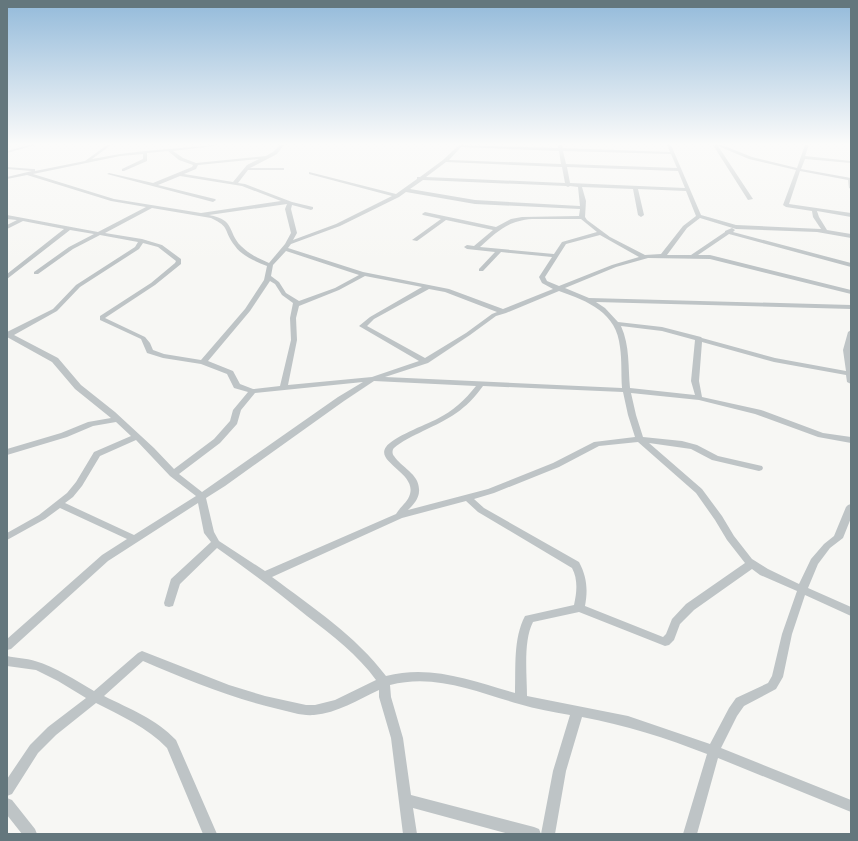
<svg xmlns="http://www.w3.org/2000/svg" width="858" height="841" font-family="'Archivo Narrow',sans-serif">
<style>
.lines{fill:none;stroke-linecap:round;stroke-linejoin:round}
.minor{fill:#bec4c6;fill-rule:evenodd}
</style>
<rect width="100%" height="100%" fill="#f7f7f4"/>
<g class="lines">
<!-- minor -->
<path class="minor" d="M 29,145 L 35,145 L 7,153 L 7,151 Z
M 107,145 L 111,145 L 92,159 L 120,154 L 145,151 L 215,145 L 213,146 L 173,151 L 183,158 L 196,163 L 266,156 L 273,152 L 280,145 L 284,145 L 277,154 L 250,168 L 284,168 L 284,170 L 248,170 L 238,183 L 245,184 L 292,202 L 313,207 L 313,209 L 311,210 L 292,205 L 291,209 L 297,233 L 293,240 L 336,224 L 392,196 L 309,174 L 309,172 L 396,194 L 417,179 L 417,177 L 420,177 L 443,160 L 459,145 L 558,148 L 558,145 L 562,145 L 563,148 L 670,152 L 667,145 L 671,145 L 701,215 L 736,225 L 821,229 L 813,217 L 812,211 L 786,207 L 783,205 L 796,170 L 749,159 L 718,146 L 753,199 L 748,200 L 713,145 L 722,145 L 752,157 L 797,168 L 805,145 L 809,145 L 805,156 L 851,161 L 851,163 L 805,159 L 801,169 L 851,178 L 851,189 L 849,188 L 848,180 L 800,171 L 789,204 L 851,213 L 851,217 L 817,211 L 819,217 L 827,230 L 851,234 L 851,238 L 817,232 L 736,229 L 700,218 L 687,228 L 667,255 L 691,255 L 725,232 L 725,231 L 732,228 L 735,230 L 733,232 L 851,263 L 851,267 L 729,234 L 698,255 L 710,255 L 851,290 L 851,294 L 710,259 L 648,258 L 616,267 L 565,288 L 589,298 L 851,305 L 851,309 L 596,302 L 605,308 L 618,322 L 662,327 L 697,336 L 701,337 L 702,338 L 775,358 L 846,371 L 843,350 L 848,332 L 851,330 L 851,384 L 847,382 L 846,375 L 774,362 L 702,342 L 699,381 L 702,397 L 761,410 L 823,433 L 851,437 L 851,443 L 818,437 L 755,414 L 699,400 L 631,393 L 636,415 L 643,437 L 682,441 L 697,445 L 718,456 L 762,466 L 763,468 L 762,470 L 759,471 L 712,460 L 691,449 L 649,443 L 702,489 L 722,516 L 734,536 L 752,559 L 768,569 L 799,584 L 811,559 L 824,544 L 834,536 L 846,507 L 848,505 L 851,504 L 851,518 L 843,538 L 830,548 L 818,564 L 808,588 L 851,607 L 851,616 L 805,595 L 792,634 L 783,677 L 776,689 L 744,706 L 737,716 L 721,748 L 851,800 L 851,812 L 718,758 L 697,834 L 683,834 L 707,754 C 666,738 625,725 582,717 L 566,771 L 555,834 L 541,834 L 553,771 L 570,715 C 553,712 536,709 519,704 C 477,692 435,673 390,685 L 391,697 L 403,738 L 411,795 L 534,827 L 539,829 L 541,834 L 509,834 L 413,808 L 417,834 L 403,834 L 391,738 L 379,697 L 379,690 C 358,700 337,713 314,715 C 302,716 290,712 278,709 C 232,698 187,680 143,661 L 104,696 C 130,709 156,719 176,740 L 217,834 L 203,834 L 167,748 C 147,727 121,716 96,703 L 56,735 L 38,753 L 12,794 L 7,796 L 7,779 L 30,745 L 48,727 L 86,698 L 58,681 L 36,670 L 7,666 L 7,656 C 16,658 26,658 35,661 C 56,667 75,680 94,691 L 138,653 L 142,651 L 229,685 L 265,696 L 306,705 L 315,705 L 335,700 L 376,680 C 358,655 332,635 307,616 C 278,592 248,570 217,548 L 180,584 L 173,606 L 169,607 L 165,606 L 164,603 L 171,579 L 211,542 L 204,533 L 198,503 L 108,561 L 11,649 L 7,650 L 7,639 L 102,555 L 127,539 L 60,508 L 45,519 L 7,540 L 7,533 L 39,515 L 67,493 L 76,482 L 94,452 L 131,436 L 116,422 L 93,426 L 67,437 L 7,455 L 7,449 L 61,433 L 88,422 L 111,418 L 75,389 L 52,362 L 7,337 L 7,332 L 53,309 L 76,285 L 135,247 L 138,242 L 100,235 L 73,249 L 38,274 L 34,274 L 34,272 L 69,247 L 94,234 L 70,230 L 7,279 L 7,274 L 64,229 L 23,221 L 7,229 L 7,225 L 17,220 L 7,219 L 7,215 L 98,232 L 146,207 L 111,201 L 27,175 L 7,179 L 7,177 L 32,171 L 7,169 L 7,167 L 33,169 L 35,169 L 35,171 L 85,161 ZM 461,147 L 559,151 L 561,164 L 449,160 ZM 168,151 L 179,160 L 193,165 L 192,167 L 153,183 L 109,173 L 107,174 L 213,202 L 216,200 L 215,199 L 158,185 L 180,176 L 242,186 L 281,201 L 201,213 L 114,199 L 33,174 L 120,156 L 143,154 L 143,159 L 122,169 L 122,171 L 124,171 L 147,161 L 147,153 ZM 563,151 L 671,154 L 677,168 L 566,164 ZM 259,159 L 247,165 L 233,182 L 184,174 L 196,169 L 198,165 ZM 446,162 L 562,167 L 565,183 L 426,177 ZM 567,167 L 678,171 L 685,188 L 570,183 ZM 423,180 L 566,186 L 568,187 L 570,186 L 578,187 L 580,206 L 475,200 L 410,189 ZM 582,187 L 633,189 L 638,215 L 641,217 L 644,215 L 638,189 L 686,191 L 696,216 L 683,226 L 661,254 L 645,255 L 610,237 L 587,220 L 585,217 L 586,201 ZM 406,192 L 475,204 L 580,209 L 579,216 L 522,217 L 511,219 L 496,227 L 425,212 L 422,214 L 423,215 L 441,219 L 412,240 L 417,241 L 446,220 L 493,230 L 474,246 L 467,245 L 464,247 L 467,249 L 495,252 L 479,269 L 479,271 L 483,271 L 501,252 L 552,257 L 539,277 L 542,283 L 553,289 L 503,309 L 449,289 L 363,272 L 288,248 L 291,244 L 340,226 L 399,197 ZM 287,204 L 285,209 L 291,233 L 285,244 L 269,263 C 259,259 249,254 241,246 C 227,232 236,220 209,215 ZM 152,208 L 211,218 C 231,227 223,231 235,246 C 242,256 255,261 267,266 L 264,280 L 245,309 L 201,360 L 164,354 L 153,350 L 150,343 L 145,337 L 105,318 L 155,285 L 181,264 L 181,259 L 162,245 L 142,239 L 105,233 ZM 532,219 L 581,219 L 597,232 L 562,242 L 554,254 L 480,247 C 498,231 507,221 532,219 ZM 600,235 L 639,257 L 612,265 L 559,286 L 547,281 L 545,277 L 566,244 ZM 143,243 L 158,247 L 176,261 L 175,263 L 151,283 L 100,316 L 100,320 L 141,339 L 147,353 L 163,358 L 201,364 L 227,374 L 234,388 L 248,392 L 233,410 L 230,421 L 214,439 L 174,469 L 154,448 L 115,412 L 81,385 L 58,358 L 14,335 L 57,311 L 80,287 L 139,249 ZM 286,251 L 359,275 L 335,288 L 299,301 L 286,293 L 279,282 L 271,276 L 273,265 ZM 365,276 L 422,287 L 370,317 L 359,326 L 419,361 L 372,377 L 288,385 L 297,340 L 296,318 L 299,306 L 339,290 ZM 270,281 L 275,284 L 282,295 L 293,303 L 290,318 L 291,340 L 280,386 L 253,389 L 240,384 L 233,371 L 208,361 L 250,311 ZM 429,289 L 445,292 L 497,312 L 492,314 L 466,333 L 425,358 L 367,326 L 374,319 ZM 559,291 C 588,301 617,313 620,347 C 622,361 621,374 622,388 L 385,377 L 428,363 L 470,335 L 496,316 L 506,313 ZM 621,326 L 662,331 L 695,340 L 691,381 L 695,395 L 630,388 C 628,367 630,346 621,326 ZM 374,381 L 476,386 C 465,400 453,411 437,419 C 425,425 393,437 386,447 C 375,462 416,473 410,494 C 408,502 400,507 396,514 L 265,571 L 219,541 L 214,532 L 206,498 L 225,486 L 344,401 ZM 363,382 L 338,397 L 202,492 L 179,474 L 220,443 L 237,424 L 241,410 L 255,393 ZM 483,386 L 623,392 L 628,415 L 635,437 L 594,442 L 553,463 L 488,489 L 408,510 C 413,505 420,498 419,489 C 419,474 401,467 394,456 C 392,454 392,450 394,448 C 400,442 415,435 423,431 C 449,419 466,410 483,386 ZM 136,440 L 170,476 L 196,496 L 134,535 L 65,503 L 73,497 L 82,486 L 100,456 ZM 638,442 L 696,493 L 715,520 L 727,540 L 745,563 L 686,604 L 672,619 L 666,634 L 663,637 L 585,606 C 588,590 587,577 579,562 L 484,508 L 474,499 L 494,493 L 559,467 L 599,446 ZM 466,501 L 478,512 L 572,568 C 578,579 577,592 574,605 L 525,616 C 513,639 516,667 515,693 C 473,681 431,664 386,676 C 356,636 312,607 272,577 L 402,518 ZM 752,569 L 760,575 L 797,591 L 782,634 L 772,676 L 768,683 L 736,698 L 729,708 L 710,744 L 628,716 L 527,696 C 527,675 523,641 533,622 L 579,612 L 665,646 L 669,645 L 674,640 L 680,624 L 694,610 Z
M 7,798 L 12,800 L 35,829 L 37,834 L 22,834 L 7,815 Z"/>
</g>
<!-- sky -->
<linearGradient id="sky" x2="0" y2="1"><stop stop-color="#93bada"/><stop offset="0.55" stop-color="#fbfbfa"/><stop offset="1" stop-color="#fbfbfa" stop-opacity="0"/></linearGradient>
<rect width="858" height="262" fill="url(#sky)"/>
<!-- border -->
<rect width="858" height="841" fill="none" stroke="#64777d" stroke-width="16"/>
</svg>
